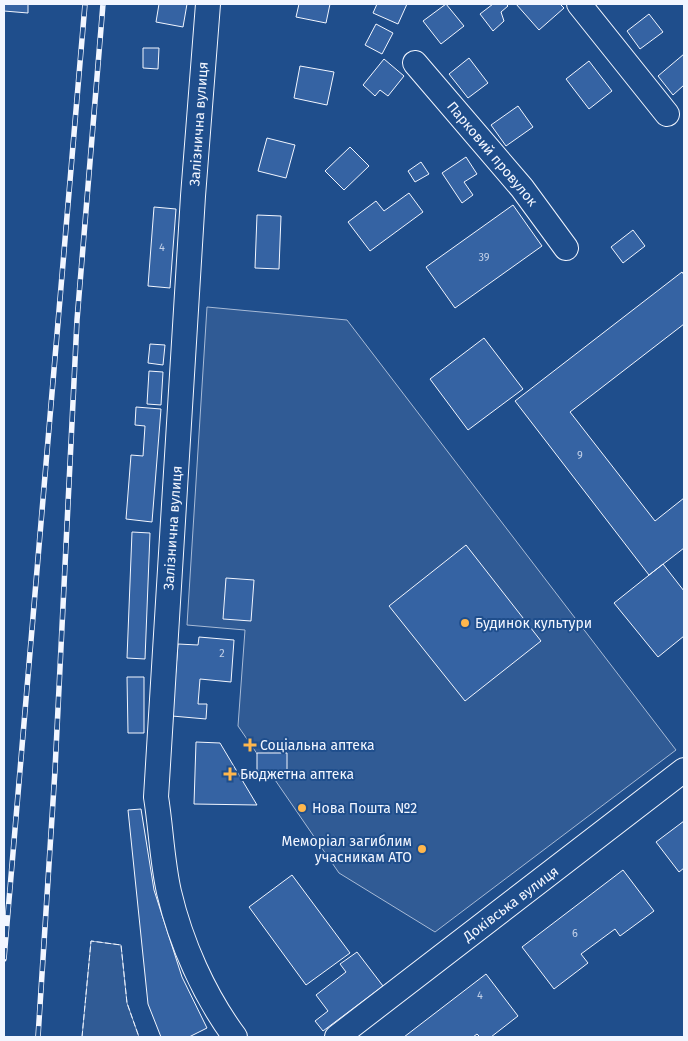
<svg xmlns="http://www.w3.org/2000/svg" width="688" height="1041" font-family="'Fira Sans',sans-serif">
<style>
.built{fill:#305b95;stroke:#a8bbd7}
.building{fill:#3563a3;stroke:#f2f6ff}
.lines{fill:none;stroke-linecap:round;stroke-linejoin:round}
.minor-casing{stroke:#f2f6ff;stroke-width:26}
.minor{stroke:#1f4e8c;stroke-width:24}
.rail-casing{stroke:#f2f6ff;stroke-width:5.5}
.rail{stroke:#1f4e8c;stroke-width:4;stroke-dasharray:11;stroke-linecap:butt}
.fence{stroke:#f2f6ff;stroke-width:1;stroke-dasharray:6 2.5;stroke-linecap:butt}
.poi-dot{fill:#ffb74d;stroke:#1f4e8c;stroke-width:2}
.labels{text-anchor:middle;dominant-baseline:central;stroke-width:4;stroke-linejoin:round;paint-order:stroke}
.number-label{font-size:11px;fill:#c3d1e8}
.street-label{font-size:14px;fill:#f2f6ff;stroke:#1f4e8c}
.poi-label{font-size:14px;fill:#f2f6ff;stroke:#1f4e8c;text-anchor:start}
</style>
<rect width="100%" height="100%" fill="#1f4e8c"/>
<!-- built -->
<path class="built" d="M 207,307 L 347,320 L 676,750 L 435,932 L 339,873 L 238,726 L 245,630 L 187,625 Z
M 91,941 L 121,945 L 127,1003 L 139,1037 L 82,1037 Z"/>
<!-- building -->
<path class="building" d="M 4,4 L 28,4 L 28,13 L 4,11 Z
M 159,4 L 187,4 L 183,27 L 156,22 Z
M 299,4 L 330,4 L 326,23 L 296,17 Z
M 377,4 L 407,4 L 398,24 L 373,13 Z
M 446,4 L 464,26 L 441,44 L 423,21 Z
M 493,4 L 506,4 L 508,6 L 501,12 L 504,21 L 493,31 L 480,14 Z
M 516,4 L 560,4 L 564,8 L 539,30 Z
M 649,14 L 663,32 L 640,49 L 627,31 Z
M 376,24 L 393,33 L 382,54 L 365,45 Z
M 143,48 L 159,48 L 158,69 L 143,68 Z
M 684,54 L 684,85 L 673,95 L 658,76 Z
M 469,58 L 488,83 L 468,98 L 449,74 Z
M 384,59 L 404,76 L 388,96 L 380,90 L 375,96 L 363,85 Z
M 589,61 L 612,91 L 589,109 L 566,79 Z
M 300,66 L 334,72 L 327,105 L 294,98 Z
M 518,106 L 533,127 L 506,146 L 491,125 Z
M 267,138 L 295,145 L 286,178 L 258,171 Z
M 350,147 L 369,166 L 344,190 L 325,171 Z
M 466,157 L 477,174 L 464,182 L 473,195 L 462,203 L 442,173 Z
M 421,162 L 429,174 L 415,182 L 408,171 Z
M 409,193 L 423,212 L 370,251 L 348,222 L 376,201 L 384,211 Z
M 513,205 L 542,246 L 455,308 L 426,267 Z
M 154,207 L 176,209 L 170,288 L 148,286 Z
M 257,215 L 281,216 L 279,269 L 255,268 Z
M 633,230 L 645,246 L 623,263 L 611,247 Z
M 682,272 L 684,275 L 684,324 L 570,412 L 655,521 L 684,498 L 684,548 L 649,575 L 515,401 Z
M 484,338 L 523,389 L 468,430 L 430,379 Z
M 150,344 L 165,345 L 163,365 L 148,363 Z
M 149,371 L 163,372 L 161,405 L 147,404 Z
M 136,407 L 161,409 L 152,522 L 126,519 L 131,455 L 143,456 L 145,426 L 135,425 Z
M 132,532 L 150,533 L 145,659 L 127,658 Z
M 466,545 L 541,641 L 465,701 L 389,606 Z
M 663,564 L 684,591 L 684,636 L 658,657 L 614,603 Z
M 226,578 L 254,580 L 251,621 L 223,619 Z
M 199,637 L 234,640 L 231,682 L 200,679 L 198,704 L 207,704 L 206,719 L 172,716 L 178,644 L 198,645 Z
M 127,677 L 144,677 L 144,733 L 128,733 Z
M 196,742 L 220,743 L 257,805 L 194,804 Z
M 257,753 L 287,753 L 287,772 L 257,771 Z
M 141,809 L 154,890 L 182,977 L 207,1028 L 189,1037 L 161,1037 L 148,1004 L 128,810 Z
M 684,821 L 684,868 L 679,872 L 656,842 Z
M 623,870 L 654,911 L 620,936 L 615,929 L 581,954 L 588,963 L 554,989 L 522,947 Z
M 292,875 L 350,953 L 306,985 L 249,907 Z
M 357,952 L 383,986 L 323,1031 L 315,1021 L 328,1011 L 316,995 L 346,972 L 340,964 Z
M 486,974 L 518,1016 L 491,1037 L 480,1037 L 477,1034 L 473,1037 L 404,1037 Z"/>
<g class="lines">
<!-- minor casing -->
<g class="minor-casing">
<path id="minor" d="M 208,4 L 193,196 L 156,797 C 161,828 162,861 169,892 C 181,943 204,995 235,1037
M 579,4 L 667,114
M 415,63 L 522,188 L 566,248
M 337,1037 L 684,770"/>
</g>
<!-- minor -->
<use href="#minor" class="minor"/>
<!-- rail casing -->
<g class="rail-casing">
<path id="rail" d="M 4,959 L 85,4
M 38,1037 L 55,770 L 77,320 L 103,4"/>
</g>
<!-- rail -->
<use href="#rail" class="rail"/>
<!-- fence -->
<path class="fence" d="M 82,1037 L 91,941 L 121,945 L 127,1003 L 139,1037"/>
</g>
<!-- markers -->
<g class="poi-dot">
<circle cx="465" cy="623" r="5"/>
<path d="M247.5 737.5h5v5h5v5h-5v5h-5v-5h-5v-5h5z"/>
<path d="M227.5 766.5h5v5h5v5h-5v5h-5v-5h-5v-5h5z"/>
<circle cx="302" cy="808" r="5"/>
<circle cx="422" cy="849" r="5"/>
</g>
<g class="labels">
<!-- number labels -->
<g class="number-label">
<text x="162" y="247">4</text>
<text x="484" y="257">39</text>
<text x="580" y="455">9</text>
<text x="222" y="653">2</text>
<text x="575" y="933">6</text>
<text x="480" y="995">4</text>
</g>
<!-- street labels -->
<g class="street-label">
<text transform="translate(199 124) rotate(-86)">Залізнична вулиця</text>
<text transform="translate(492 154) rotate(50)">Парковий провулок</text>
<text transform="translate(173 528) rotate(-86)">Залізнична вулиця</text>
<text transform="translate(511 904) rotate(-37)">Доківська вулиця</text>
</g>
<!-- poi labels -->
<g class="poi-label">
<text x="475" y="623">Будинок культури</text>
<text x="260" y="745">Соціальна аптека</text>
<text x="240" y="774">Бюджетна аптека</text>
<text x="312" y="808">Нова Пошта №2</text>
<text x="412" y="841" text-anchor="end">Меморіал загиблим<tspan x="412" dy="16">учасникам АТО</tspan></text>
</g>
</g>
<!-- border -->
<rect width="688" height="1041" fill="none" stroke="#f2f6ff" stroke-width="10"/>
</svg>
